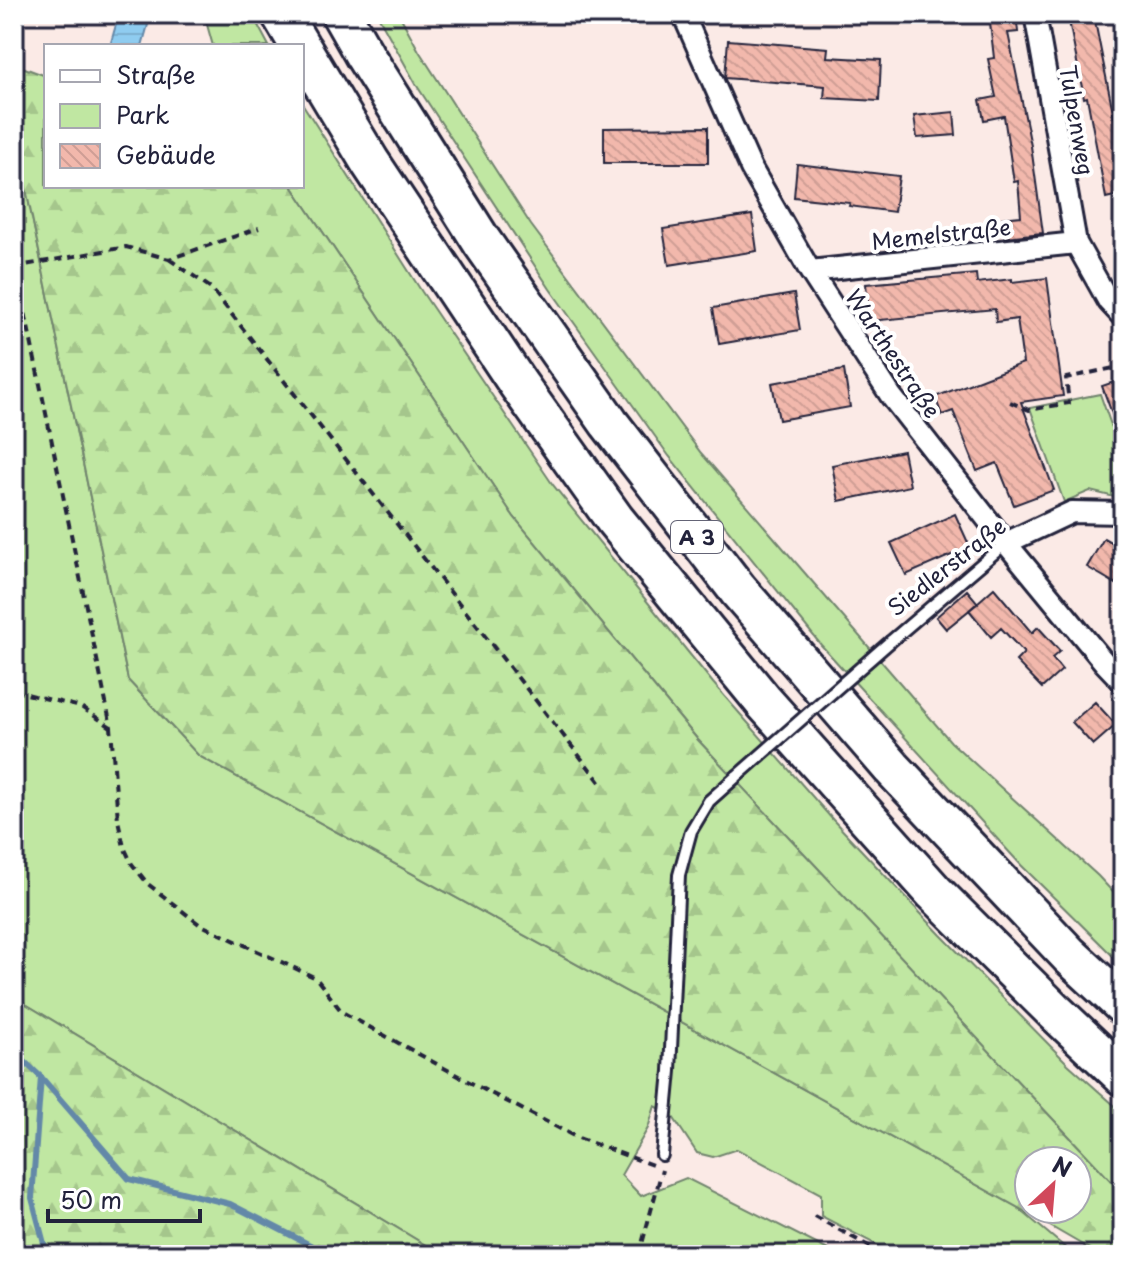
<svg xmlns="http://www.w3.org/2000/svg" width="1137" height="1269" font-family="'Playpen Sans',sans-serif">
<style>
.green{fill:#c0e7a2;stroke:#71846e;stroke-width:2}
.forest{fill:url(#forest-firs);stroke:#71846e;stroke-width:2;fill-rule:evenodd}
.water{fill:url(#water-rules);stroke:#6388a8;stroke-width:2}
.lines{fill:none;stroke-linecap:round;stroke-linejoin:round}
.stream{stroke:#6388a8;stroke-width:6}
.building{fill:url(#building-back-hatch);stroke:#22223b;stroke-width:2}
.service-casing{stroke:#22223b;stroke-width:16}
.minor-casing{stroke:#22223b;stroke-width:26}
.motorway-casing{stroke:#22223b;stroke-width:44}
.path{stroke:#22223b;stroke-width:4;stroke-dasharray:8 6;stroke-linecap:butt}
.service{stroke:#fff;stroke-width:10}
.minor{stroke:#fff;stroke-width:20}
.motorway{stroke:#fff;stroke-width:38}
.service-bridge-casing{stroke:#22223b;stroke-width:16;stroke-linecap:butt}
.service-bridge{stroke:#fff;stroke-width:10}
.labels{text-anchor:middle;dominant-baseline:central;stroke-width:8;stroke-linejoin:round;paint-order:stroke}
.shield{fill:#fff;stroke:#646476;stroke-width:2}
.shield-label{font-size:20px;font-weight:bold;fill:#22223b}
.street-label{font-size:22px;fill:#22223b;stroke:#fff}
</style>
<defs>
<pattern id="forest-firs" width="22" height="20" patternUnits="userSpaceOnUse" patternTransform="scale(2)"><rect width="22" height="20" fill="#c0e7a2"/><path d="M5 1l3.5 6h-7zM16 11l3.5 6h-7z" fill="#a5c68c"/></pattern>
<pattern id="water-rules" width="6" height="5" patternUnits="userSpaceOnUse" patternTransform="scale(2)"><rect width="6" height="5" fill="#8fccf0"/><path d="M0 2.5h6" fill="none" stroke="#7bafcf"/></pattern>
<pattern id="building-back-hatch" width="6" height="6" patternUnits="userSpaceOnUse" patternTransform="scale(2)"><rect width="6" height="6" fill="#f2b8ac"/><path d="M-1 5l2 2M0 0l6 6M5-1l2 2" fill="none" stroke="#cf9e95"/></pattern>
</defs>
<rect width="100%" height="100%" fill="#fbeae6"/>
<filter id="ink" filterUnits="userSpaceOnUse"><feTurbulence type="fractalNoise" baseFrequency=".0125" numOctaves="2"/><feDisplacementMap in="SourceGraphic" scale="16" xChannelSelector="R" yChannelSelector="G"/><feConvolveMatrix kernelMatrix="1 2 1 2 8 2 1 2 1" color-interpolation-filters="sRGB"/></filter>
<g filter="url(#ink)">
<!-- green -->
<path class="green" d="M 204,14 L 252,14 L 269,46 L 213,46 Z
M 377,14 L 399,14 L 419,51 L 531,225 L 701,453 L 951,742 L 1098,876 L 1123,903 L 1123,966 L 1021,865 L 821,645 L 669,456 L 550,289 L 417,86 Z
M 302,103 L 422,292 L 553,485 L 713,683 L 833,820 L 941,935 L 1068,1064 L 1123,1113 L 1123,1194 L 698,740 L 514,517 L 292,186 L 302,186 Z
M 14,131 L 128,680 L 199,756 L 1017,1207 L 1074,1255 L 896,1255 L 821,1216 L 821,1194 L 737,1149 L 713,1157 L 697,1153 L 671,1114 L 655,1106 L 648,1128 L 621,1175 L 641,1196 L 686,1178 L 838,1255 L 442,1255 L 14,997 L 14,707 L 19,671 L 14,640 Z
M 1100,394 L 1123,459 L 1123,499 L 1090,491 L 1064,502 L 1030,408 Z"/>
<!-- forest -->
<path class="forest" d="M 14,64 L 46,76 L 46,186 L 292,186 L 514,517 L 698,740 L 1123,1194 L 1123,1255 L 1100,1255 L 1017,1207 L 199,756 L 128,680 L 14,131 ZM 1029,1161 L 1077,1161 L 1077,1209 L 1029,1209 Z
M 14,997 L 442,1255 L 14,1255 Z"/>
<!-- water -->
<path class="water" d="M 119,14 L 151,14 L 142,46 L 110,46 Z"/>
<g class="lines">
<!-- stream -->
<path class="stream" d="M 14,1052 L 41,1077 L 129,1179 L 230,1204 L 314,1247 L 321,1255
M 41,1077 L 32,1198 L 47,1255"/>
</g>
<!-- building -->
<path class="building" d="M 989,14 L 1016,14 L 1018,32 L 1008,33 L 1031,146 L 1043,233 L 1004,237 L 1002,218 L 1021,216 L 1018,181 L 1014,182 L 1004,116 L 984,120 L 980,100 L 996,97 L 988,59 L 994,58 Z
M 1094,16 L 1114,117 L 1117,117 L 1123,149 L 1123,194 L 1106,198 L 1087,97 L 1084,98 L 1069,21 Z
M 728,40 L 828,48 L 827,57 L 881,60 L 879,101 L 824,98 L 825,86 L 725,78 Z
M 954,112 L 956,135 L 917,138 L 914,116 Z
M 708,127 L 708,163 L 604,163 L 604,128 Z
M 797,164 L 899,176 L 894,212 L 849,206 L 850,203 L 794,197 Z
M 752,215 L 757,251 L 669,265 L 663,229 Z
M 976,274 L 977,283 L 1012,279 L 1012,282 L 1047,278 L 1063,396 L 1021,402 L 1054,490 L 1014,505 L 997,463 L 977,471 L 953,411 L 942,415 L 935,397 L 1023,363 L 1017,319 L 996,322 L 995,309 L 870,321 L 866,284 Z
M 794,294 L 800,330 L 719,344 L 713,308 Z
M 844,370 L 850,407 L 779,420 L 772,383 Z
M 1123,379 L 1123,437 L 1121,438 L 1102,386 Z
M 903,451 L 910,486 L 839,501 L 832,465 Z
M 955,514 L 970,547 L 906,575 L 891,543 Z
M 1104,538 L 1123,549 L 1123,588 L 1087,567 Z
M 994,588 L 1032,633 L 1038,627 L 1060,651 L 1052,658 L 1062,670 L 1042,688 L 1016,661 L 1024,653 L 1001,628 L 991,637 L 969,610 Z
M 967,590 L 978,603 L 946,629 L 936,617 Z
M 1095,702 L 1116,725 L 1093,745 L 1072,722 Z"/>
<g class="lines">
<!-- service casing -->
<g class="service-casing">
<path id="service" d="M 891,641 L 1006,543
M 662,1155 L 670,1071 L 679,875 L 691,831 L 709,801 L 737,776"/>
</g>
<!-- minor casing -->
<g class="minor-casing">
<path id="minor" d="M 683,14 L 751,168 L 810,271 L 891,396 L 1006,543 L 1104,662 L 1123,682
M 1035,14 L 1076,243 L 1109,302 L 1123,317
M 810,271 L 1076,243
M 1006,543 L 1072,512 L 1123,513"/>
</g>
<!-- motorway casing -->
<g class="motorway-casing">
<path id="motorway" d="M 281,14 L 300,46
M 341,14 L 365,56 L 482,242 L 609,423 L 738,590 L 892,768 L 1069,955 L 1123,1005
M 302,49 L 370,162 L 518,384 L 615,520 L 764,702 L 934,892 L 1053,1010 L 1123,1076"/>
</g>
<!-- path -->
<path class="path" d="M 14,259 L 111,727 L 118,820 L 124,847 L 132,864 L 148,884 L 199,924 L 316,978 L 342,1012 L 475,1085 L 576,1137 L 652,1165
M 169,259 L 211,288 L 600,782
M 14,267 L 126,247 L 169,259 L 259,228
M 1010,402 L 1029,410 L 1069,403 L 1066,378 L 1123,366
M 14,691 L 81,707 L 111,727
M 814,1216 L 885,1255
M 639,1255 L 662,1170"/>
<!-- service -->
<use href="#service" class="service"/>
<!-- minor -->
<use href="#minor" class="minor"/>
<!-- motorway -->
<use href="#motorway" class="motorway"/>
<!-- service-bridge casing -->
<g class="service-bridge-casing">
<path id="service-bridge" d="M 737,776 L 891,641"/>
</g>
<!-- service-bridge -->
<use href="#service-bridge" class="service-bridge"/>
</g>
</g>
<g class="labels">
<!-- shield labels -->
<rect class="shield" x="671" y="521" width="52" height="32" rx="6"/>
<g class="shield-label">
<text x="697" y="537">A 3</text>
</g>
<!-- street labels -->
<g class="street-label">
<text transform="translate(1078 120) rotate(80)">Tulpenweg</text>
<text transform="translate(941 233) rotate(-6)">Memelstraße</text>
<text transform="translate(894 353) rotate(56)">Warthestraße</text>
<text transform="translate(946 566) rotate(-38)">Siedlerstraße</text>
</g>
</g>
<!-- margin -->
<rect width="1137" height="1269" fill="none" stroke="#fff" stroke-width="48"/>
<rect x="24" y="24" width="1089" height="1221" fill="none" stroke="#22223b" stroke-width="3" filter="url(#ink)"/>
<!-- legend -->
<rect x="44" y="44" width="260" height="144" fill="#ffffff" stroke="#a7a7b1" stroke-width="2"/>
<rect x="60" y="70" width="40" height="12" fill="#ffffff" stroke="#a7a7b1" stroke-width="2"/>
<text x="116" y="84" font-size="24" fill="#22223b">Straße</text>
<rect x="60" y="104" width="40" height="24" fill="#c0e7a2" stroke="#a7a7b1" stroke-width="2"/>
<text x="116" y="124" font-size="24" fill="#22223b">Park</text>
<rect x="60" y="144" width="40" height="24" fill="url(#building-back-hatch)" stroke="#a7a7b1" stroke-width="2"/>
<text x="116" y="164" font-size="24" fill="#22223b">Gebäude</text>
<!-- north arrow -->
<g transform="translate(1053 1185) rotate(26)"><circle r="38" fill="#ffffff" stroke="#a7a7b1" stroke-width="2"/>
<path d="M0-6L14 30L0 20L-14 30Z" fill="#d1495b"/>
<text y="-12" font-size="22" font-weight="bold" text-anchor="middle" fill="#22223b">N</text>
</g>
<!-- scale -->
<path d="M48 1209v12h152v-12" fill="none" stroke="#22223b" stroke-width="4"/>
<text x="60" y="1209" font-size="24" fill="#22223b" stroke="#ffffff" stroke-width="6" paint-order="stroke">50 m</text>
</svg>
